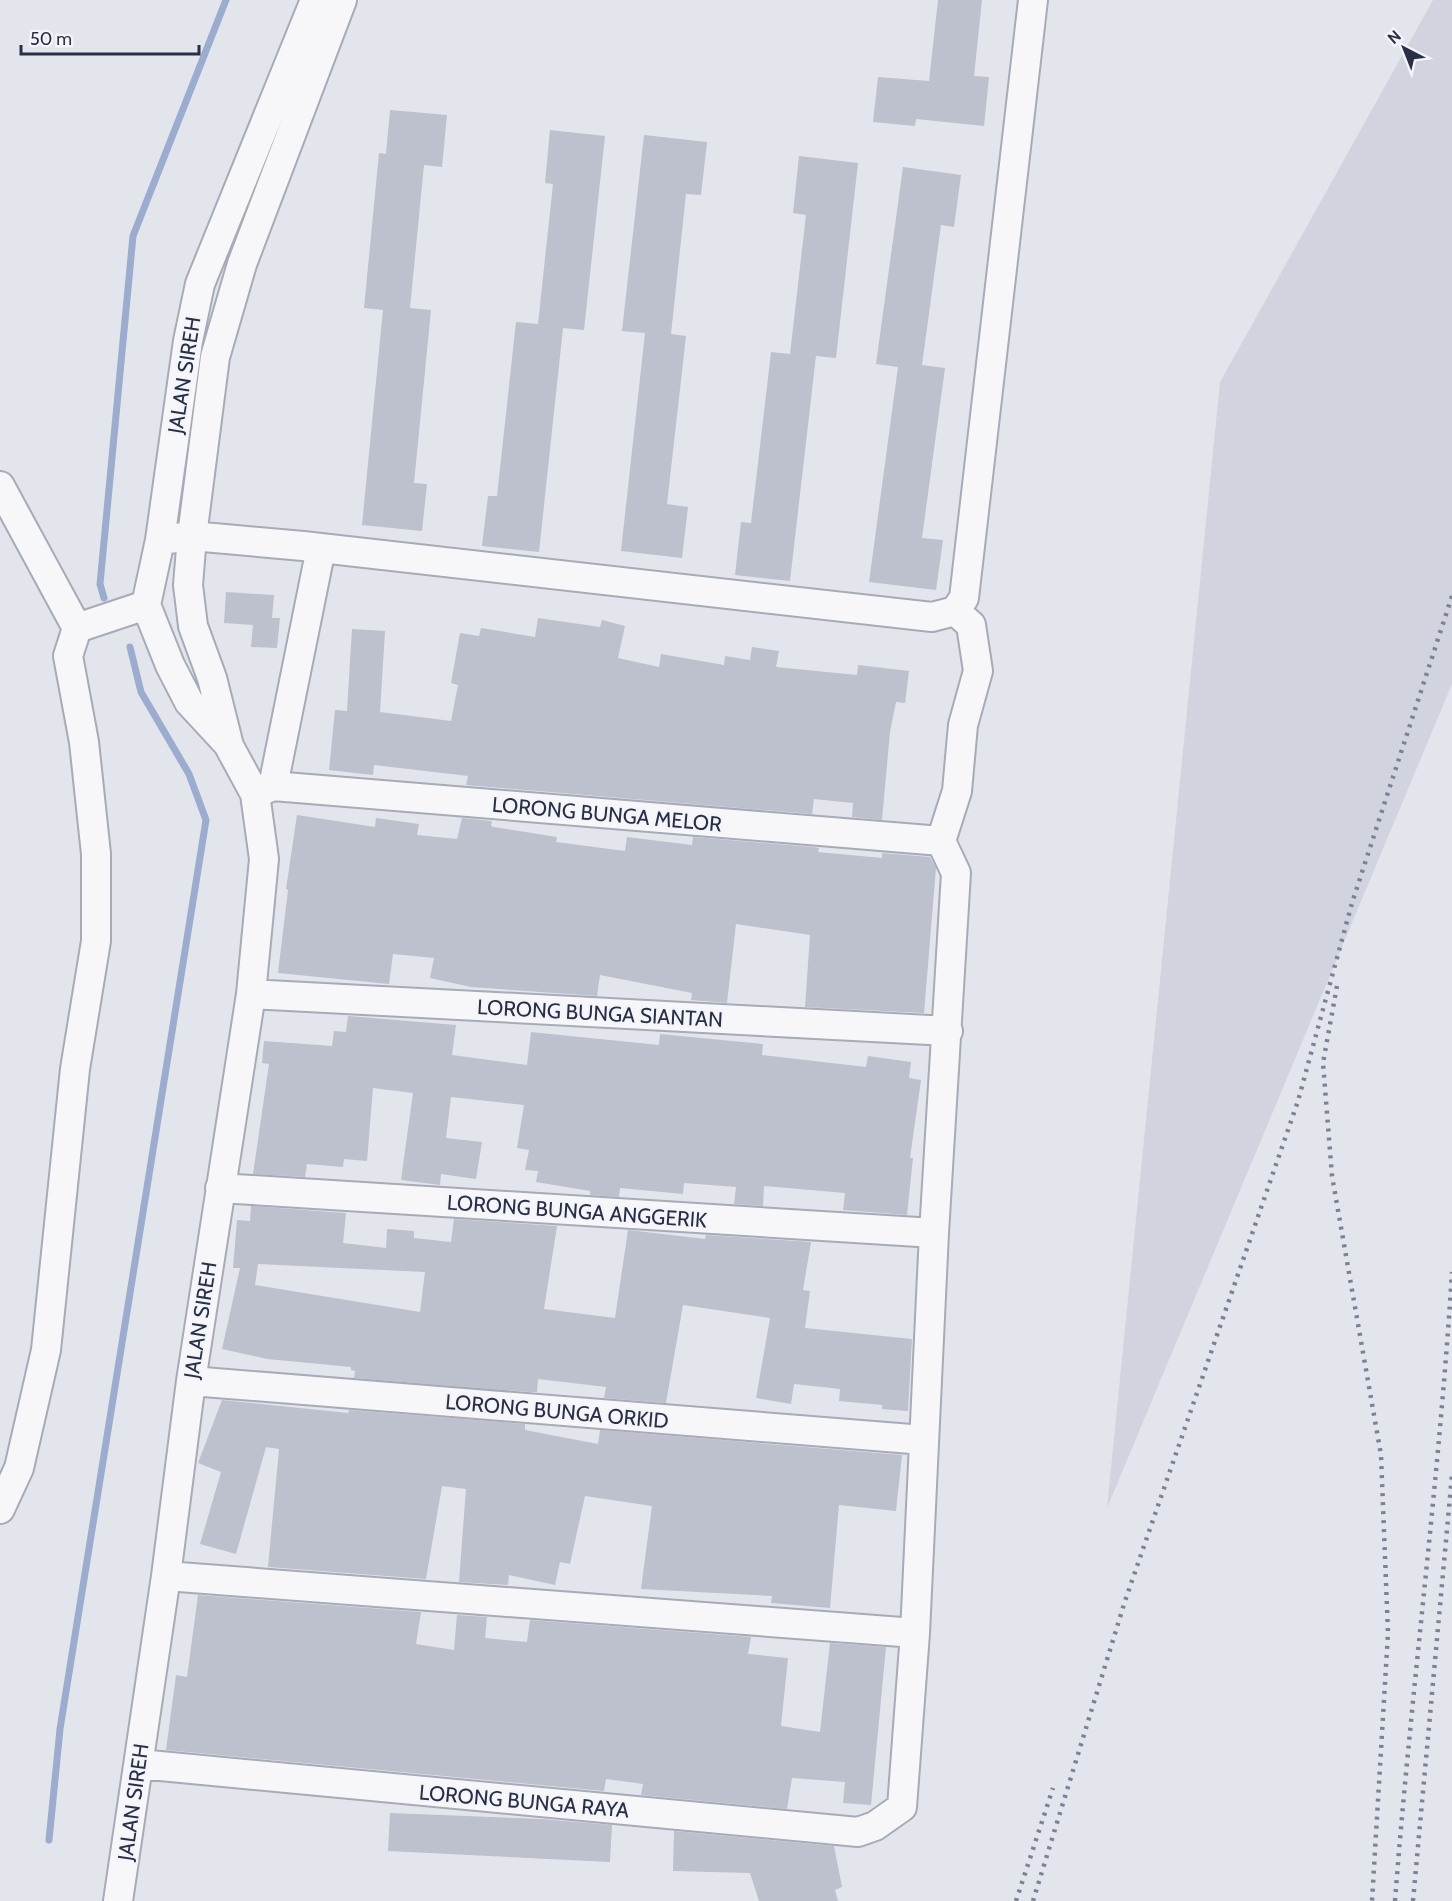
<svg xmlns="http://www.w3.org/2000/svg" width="1452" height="1901" font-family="Cabin,sans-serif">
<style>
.built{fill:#d1d4df}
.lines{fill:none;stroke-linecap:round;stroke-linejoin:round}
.stream{stroke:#9caccf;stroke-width:7}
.building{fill:#bdc0cd;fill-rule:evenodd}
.street-casing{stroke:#a7abb7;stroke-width:32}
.street{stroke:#f7f7fa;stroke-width:28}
.rail{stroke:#7b8197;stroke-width:4.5;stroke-dasharray:3 6;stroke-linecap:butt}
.labels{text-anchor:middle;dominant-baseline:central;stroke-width:5;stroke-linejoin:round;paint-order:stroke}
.street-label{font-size:21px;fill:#292f47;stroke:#f4f5f9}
</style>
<rect width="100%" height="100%" fill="#e3e5ec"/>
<!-- built -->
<path class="built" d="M 1433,0 L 1452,0 L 1452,684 L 1107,1508 L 1220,382 Z"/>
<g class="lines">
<!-- stream -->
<path class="stream" d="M 104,598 L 100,584 L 133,236 L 226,0
M 49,1840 L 60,1729 L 206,820 L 189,774 L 141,692 L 130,647"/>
</g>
<!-- building -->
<path class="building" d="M 938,0 L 982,0 L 974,76 L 989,77 L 984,126 L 916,119 L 915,126 L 873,122 L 878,77 L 929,81 Z
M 390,110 L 447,115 L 442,167 L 424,165 L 410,308 L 431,310 L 414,483 L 427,484 L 422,531 L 362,525 L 383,310 L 364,308 L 379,153 L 386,154 Z
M 550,130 L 605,136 L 584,330 L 563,328 L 539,552 L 482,546 L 488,496 L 497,496 L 516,322 L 538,324 L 553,184 L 545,183 Z
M 644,135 L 707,142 L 701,195 L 686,194 L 671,334 L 686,336 L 667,504 L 688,507 L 682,558 L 621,551 L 645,333 L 622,331 Z
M 799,156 L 858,163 L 836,358 L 816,356 L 790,581 L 735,575 L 741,522 L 751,523 L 771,352 L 790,354 L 806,215 L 793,213 Z
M 903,167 L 961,175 L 954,227 L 941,225 L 922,365 L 945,368 L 922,538 L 943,540 L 936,590 L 869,582 L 898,367 L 876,364 Z
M 226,592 L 274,595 L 272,618 L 280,618 L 277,648 L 251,647 L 253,625 L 224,623 Z
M 538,618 L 600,627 L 602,620 L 625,626 L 618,658 L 659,667 L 661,654 L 724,665 L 725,656 L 750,660 L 752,647 L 779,651 L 776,667 L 857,675 L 858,665 L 909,671 L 905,703 L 896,702 L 890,732 L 882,820 L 852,817 L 853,803 L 814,799 L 812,814 L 466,785 L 468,776 L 374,765 L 373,775 L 329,770 L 335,710 L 347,711 L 352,629 L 385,631 L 380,712 L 451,721 L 458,685 L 451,683 L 460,633 L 479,636 L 481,628 L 535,637 Z
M 297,815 L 375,827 L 376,818 L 419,824 L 417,835 L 457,839 L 462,818 L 492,821 L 491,826 L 494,827 L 557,837 L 556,842 L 625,851 L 627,837 L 692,845 L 693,837 L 813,847 L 819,848 L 818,852 L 882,858 L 882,853 L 930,857 L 936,868 L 924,1013 L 805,1007 L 810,935 L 736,924 L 727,1003 L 691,1000 L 692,993 L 600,975 L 597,996 L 471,987 L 430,978 L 434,958 L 393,954 L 389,984 L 278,973 L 288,890 L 286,889 Z
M 348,1016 L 456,1025 L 452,1055 L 527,1065 L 531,1032 L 659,1045 L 660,1034 L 763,1044 L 762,1055 L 866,1067 L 868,1056 L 911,1062 L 909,1078 L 921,1080 L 910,1158 L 913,1158 L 907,1215 L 843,1210 L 845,1193 L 764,1186 L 763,1206 L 734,1204 L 736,1187 L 684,1183 L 683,1194 L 620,1188 L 619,1197 L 590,1195 L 590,1191 L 536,1182 L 538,1171 L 525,1170 L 529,1150 L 517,1148 L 524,1105 L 451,1097 L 446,1138 L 482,1142 L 476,1179 L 441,1174 L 440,1185 L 401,1180 L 413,1093 L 373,1088 L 367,1161 L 344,1159 L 343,1167 L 307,1164 L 305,1177 L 253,1174 L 269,1064 L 262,1063 L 264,1041 L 332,1046 L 334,1031 L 346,1032 Z
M 251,1206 L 346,1213 L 343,1243 L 386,1248 L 387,1229 L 414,1231 L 414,1238 L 451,1242 L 454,1219 L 557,1226 L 544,1309 L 615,1318 L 628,1230 L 705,1239 L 706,1235 L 811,1242 L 803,1290 L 810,1291 L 805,1328 L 912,1339 L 908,1411 L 882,1409 L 882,1405 L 839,1401 L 840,1389 L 794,1384 L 791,1404 L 756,1398 L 770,1318 L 683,1305 L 666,1403 L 604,1398 L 606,1387 L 538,1379 L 537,1392 L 530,1392 L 354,1378 L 355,1371 L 351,1370 L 351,1367 L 267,1359 L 222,1349 L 240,1268 L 233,1268 L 237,1220 L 250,1221 ZM 258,1264 L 425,1272 L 420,1312 L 255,1285 Z
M 222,1400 L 348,1413 L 349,1410 L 525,1424 L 525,1430 L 598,1444 L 600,1430 L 902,1455 L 896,1511 L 839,1505 L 830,1608 L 771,1603 L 772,1596 L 641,1589 L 652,1506 L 585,1496 L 570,1564 L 560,1562 L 555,1585 L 509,1575 L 508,1585 L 459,1582 L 466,1489 L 442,1486 L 426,1579 L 268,1567 L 279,1449 L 266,1447 L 236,1554 L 200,1544 L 221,1472 L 198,1463 Z
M 198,1595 L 421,1612 L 416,1644 L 454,1650 L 457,1615 L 487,1617 L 485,1638 L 527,1642 L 530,1620 L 751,1637 L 748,1654 L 788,1658 L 781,1726 L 820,1732 L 830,1643 L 886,1647 L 871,1805 L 843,1803 L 845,1782 L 792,1778 L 787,1809 L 641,1795 L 643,1784 L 606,1779 L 604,1791 L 166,1750 L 176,1675 L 187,1677 Z
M 390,1813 L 541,1819 L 612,1825 L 610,1862 L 388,1851 Z
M 674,1831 L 834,1846 L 842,1887 L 835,1890 L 838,1901 L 759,1901 L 750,1873 L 673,1871 Z"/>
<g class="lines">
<!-- street casing -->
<g class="street-casing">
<path id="street" d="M 0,486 L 77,628
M 160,540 L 192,536 L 303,546 L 932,617 L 955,611 L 964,598 L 1033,0
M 226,742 L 189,702 L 170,665 L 146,605 L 160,540 L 188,341 L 200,284 L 315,0
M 273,786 L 941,841
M 255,794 L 273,786 L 321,548
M 251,994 L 948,1031
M 220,1188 L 934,1233
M 191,1381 L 924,1440
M 0,1509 L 19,1468 L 46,1350 L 75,1069 L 96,941 L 96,854 L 84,742 L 68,656 L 77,628 L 146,605
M 166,1576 L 915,1633
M 139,1764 L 858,1832 L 875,1826 L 902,1807 L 915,1633 L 934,1233 L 956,873 L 941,841 L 957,791 L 963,725 L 978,671 L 971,625 L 955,611
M 118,1901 L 166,1576 L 191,1381 L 251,994 L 264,859 L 255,794 L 229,746 L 212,678 L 193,626 L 188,585 L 192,536 L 215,357 L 242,264 L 342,0"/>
</g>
<!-- street -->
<use href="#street" class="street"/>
<!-- rail -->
<path class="rail" d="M 1337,986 L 1323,1063 L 1332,1176 L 1381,1455 L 1388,1633 L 1372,1901
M 1016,1901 L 1053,1788
M 1033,1901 L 1125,1601 L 1298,1101 L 1352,903 L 1452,596
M 1395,1901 C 1411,1691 1439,1482 1452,1272
M 1413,1901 L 1452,1475"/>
</g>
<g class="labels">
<!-- street labels -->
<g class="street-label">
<text transform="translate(184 375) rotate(-81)">JALAN SIREH</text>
<text transform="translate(607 814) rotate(5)">LORONG BUNGA MELOR</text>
<text transform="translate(600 1013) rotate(3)">LORONG BUNGA SIANTAN</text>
<text transform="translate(577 1211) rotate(4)">LORONG BUNGA ANGGERIK</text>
<text transform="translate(200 1320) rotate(-81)">JALAN SIREH</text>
<text transform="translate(557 1411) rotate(5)">LORONG BUNGA ORKID</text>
<text transform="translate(524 1801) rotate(5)">LORONG BUNGA RAYA</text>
<text transform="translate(133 1802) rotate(-82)">JALAN SIREH</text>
</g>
</g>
<!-- north arrow -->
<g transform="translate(1404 48) rotate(318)" stroke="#f4f5f9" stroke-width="4.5" paint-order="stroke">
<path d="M0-4.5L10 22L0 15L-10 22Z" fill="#292f47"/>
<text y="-9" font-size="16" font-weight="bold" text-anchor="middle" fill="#292f47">N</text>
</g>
<!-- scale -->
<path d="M21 45v9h178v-9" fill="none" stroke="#292f47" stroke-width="3"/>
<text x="30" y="45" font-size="18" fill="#292f47" stroke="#f4f5f9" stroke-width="4.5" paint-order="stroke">50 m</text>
</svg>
